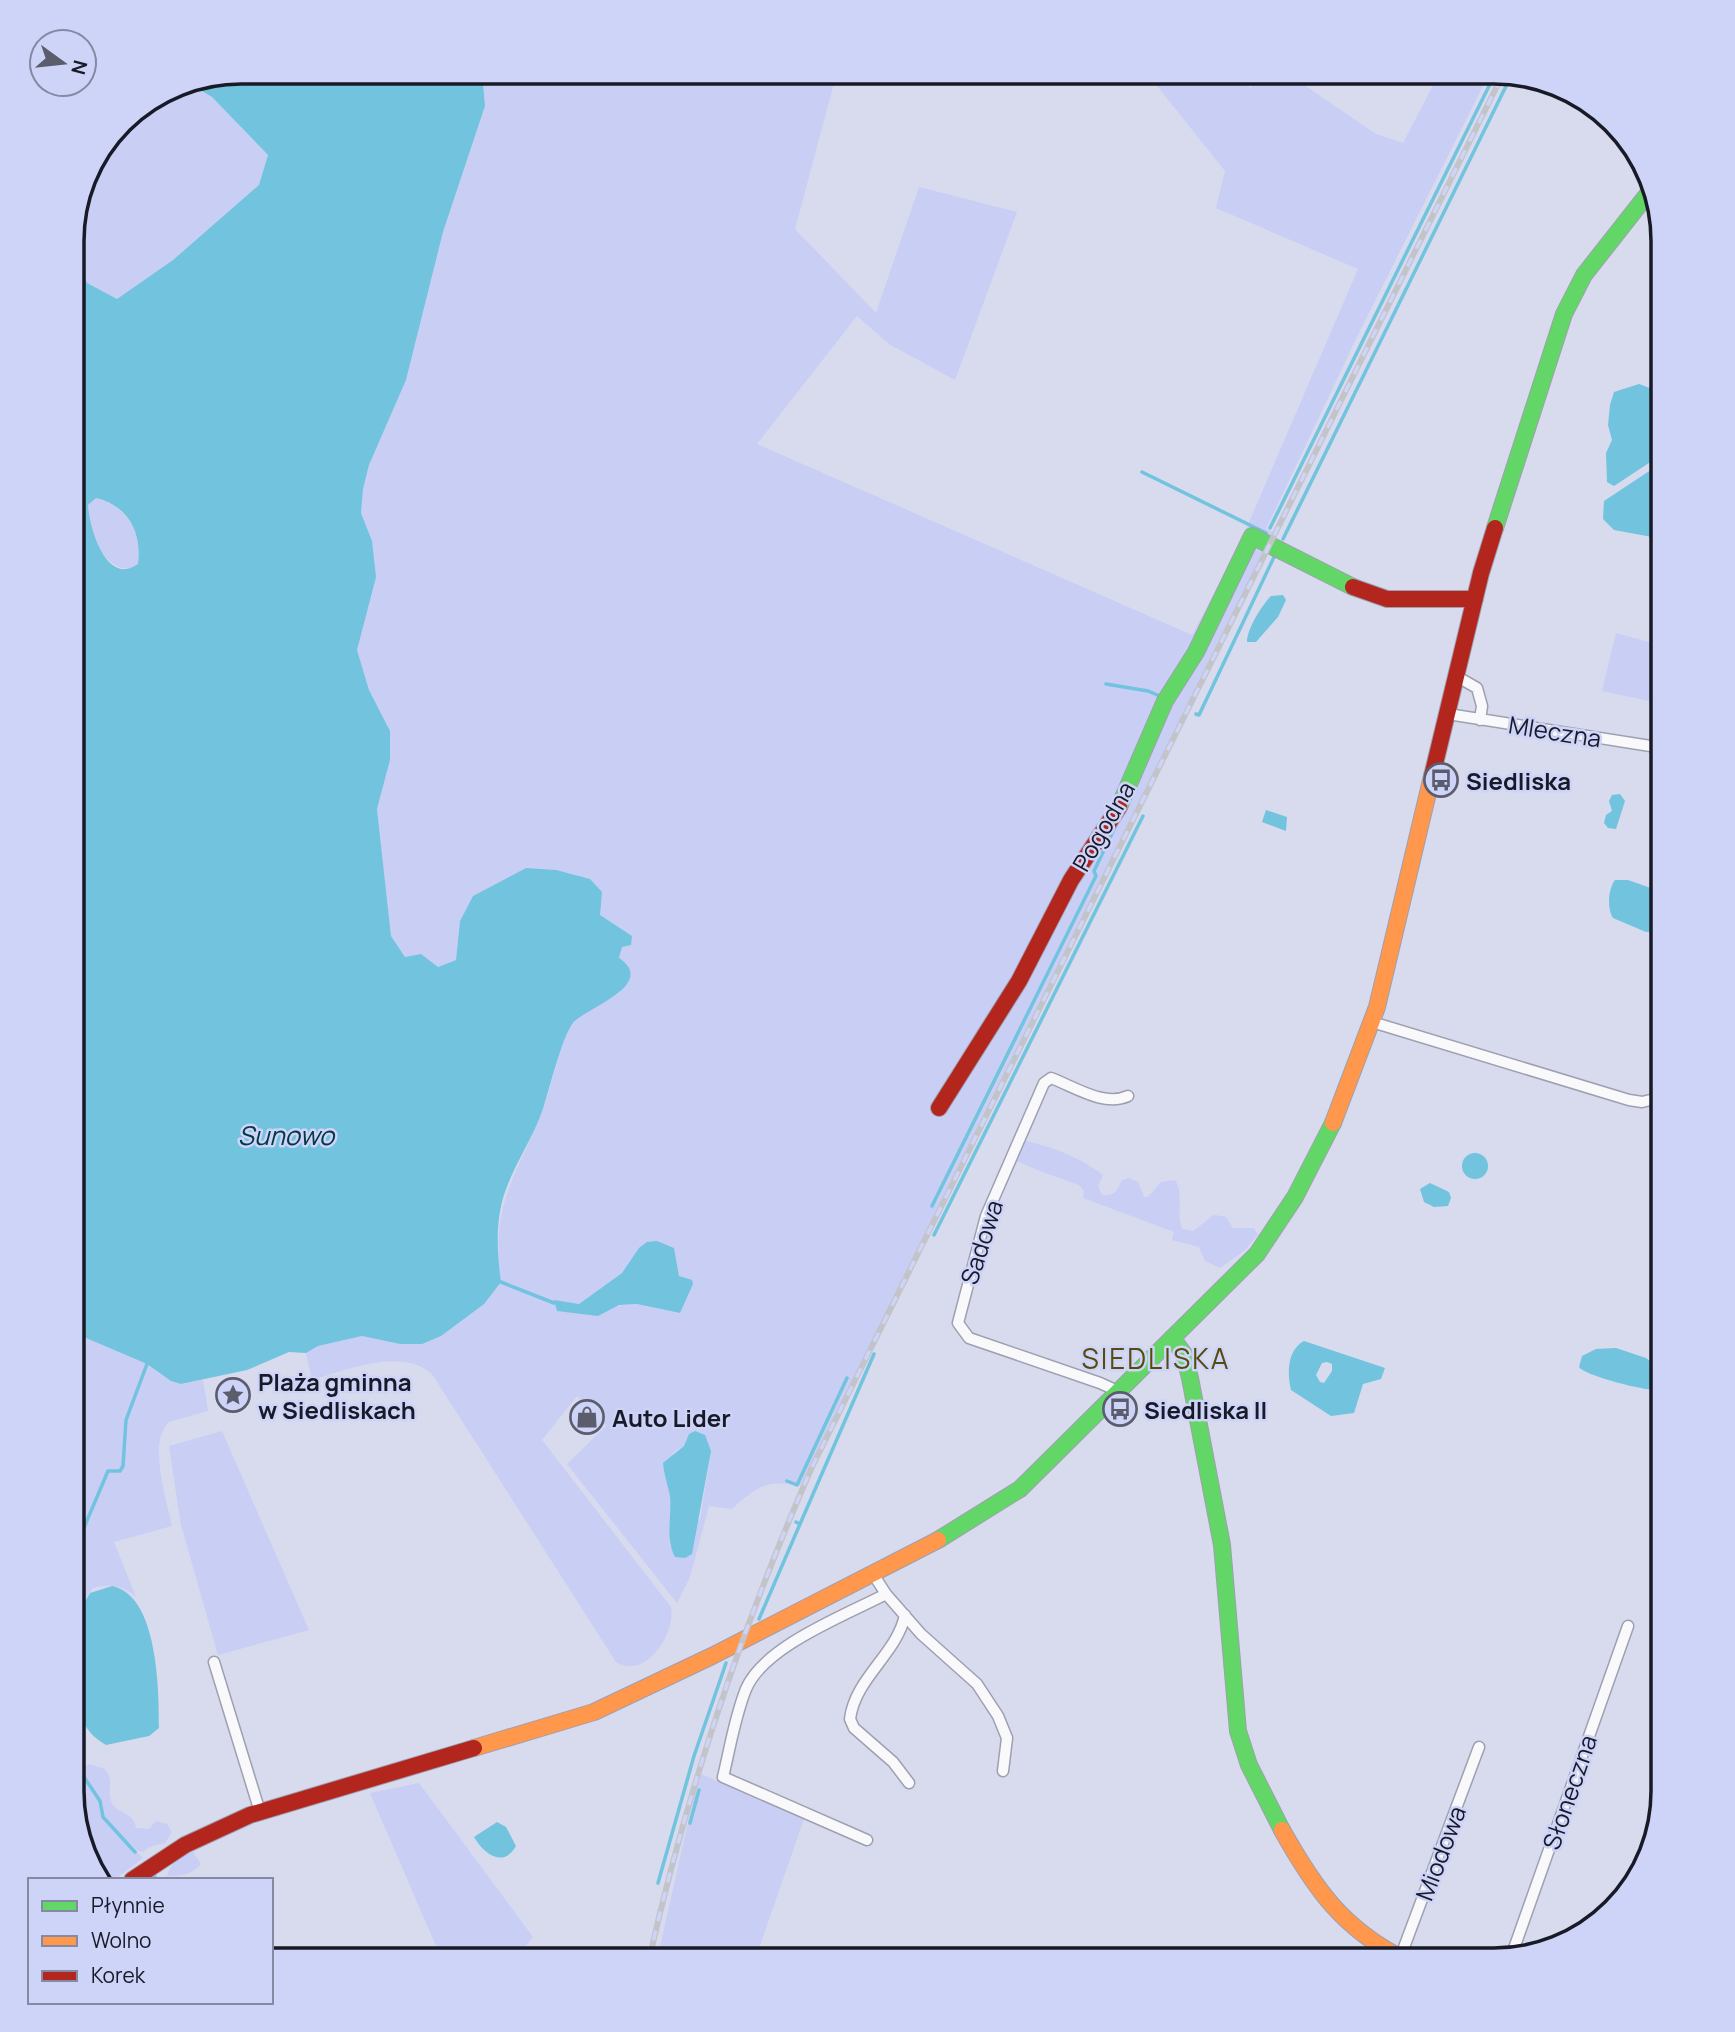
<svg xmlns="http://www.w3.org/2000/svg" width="1735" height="2032" font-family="Manrope,sans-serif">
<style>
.green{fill:#c9cef5;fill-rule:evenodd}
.water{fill:#71c3de;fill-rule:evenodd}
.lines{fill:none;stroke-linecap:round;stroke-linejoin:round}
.stream{stroke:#71c3de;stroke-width:3.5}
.street-casing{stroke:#9ea0af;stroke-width:13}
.fast-casing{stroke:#9ea0af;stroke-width:18}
.slow-casing{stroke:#9ea0af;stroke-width:18}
.jam-casing{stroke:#9ea0af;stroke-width:18}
.street{stroke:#f9f9fc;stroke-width:10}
.fast{stroke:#63d668;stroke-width:16}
.slow{stroke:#ff974d;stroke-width:16}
.jam{stroke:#b3261e;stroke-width:16}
.rail-casing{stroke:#c3c4c9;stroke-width:6}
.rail{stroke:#ced3f8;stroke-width:3.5;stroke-dasharray:10;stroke-linecap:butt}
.labels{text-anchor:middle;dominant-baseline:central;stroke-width:5;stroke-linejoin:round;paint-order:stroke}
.street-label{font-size:24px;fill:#181a27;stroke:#ced3f8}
.poi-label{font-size:24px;font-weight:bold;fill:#181a27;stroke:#ced3f8;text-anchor:start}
.water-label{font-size:26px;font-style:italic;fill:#023945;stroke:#ced3f8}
.quarter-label{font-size:28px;letter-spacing:2px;fill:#564b0a;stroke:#ced3f8}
.rim{fill:none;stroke:#181a27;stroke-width:3.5}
</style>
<rect width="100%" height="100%" fill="#d8daee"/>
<!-- green -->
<path class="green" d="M 482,72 L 837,72 L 795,229 L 876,313 L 919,187 L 1017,212 L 955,380 L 889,344 L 857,316 L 757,444 L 1192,635 L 1238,548 L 1358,269 L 1216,208 L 1225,171 L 1146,72 L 1235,72 L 1251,88 L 1258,72 L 1285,72 L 1376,134 L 1403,143 L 1440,72 L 1490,72 L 1356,339 L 1266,529 L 1273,532 L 800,1486 C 766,1479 757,1487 732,1509 L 709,1506 L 690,1577 L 677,1603 L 567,1464 L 606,1426 L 577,1396 L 542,1440 L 671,1607 C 676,1633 645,1681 616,1662 L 432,1374 C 401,1347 347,1370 312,1380 L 306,1353 L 318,1346 L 362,1336 L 400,1344 L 441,1336 L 501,1282 C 490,1207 514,1180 541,1115 C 552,1086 557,1050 573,1024 C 587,1000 625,1005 628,972 L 619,959 L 622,946 L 632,936 L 599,915 L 602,892 L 526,868 L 473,896 L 460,921 L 456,960 L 438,967 L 421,954 L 405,957 L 391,936 L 377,809 L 390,760 L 390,731 L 369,690 L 357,650 L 372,541 L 361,513 L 363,489 L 369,465 L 406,380 L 443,232 L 485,106 ZM 639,1248 L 674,1249 L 679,1276 L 683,1278 L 680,1313 L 637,1304 L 557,1311 L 555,1301 L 579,1304 L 622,1273 ZM 684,1446 L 711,1451 L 700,1519 L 670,1547 L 673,1453 Z
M 187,82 L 212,97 L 268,155 L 259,185 L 173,260 L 117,299 C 108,294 95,290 88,284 C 84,280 81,270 79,264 C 52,201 122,95 187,82 Z
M 96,498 C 129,507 142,533 138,565 C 117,579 95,548 90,529 C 88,521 88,513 88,505 Z
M 1616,633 L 1663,646 L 1663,704 L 1602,691 Z
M 1027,1141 C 1054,1148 1080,1157 1103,1175 L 1098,1186 L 1102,1195 C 1115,1196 1117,1191 1122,1180 L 1129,1178 L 1138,1182 L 1144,1197 L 1148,1197 L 1161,1182 L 1175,1180 C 1184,1193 1176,1214 1182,1229 L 1193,1231 L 1214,1215 L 1226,1217 L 1233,1228 L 1254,1228 L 1258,1235 L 1244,1251 L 1220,1268 L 1205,1261 L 1199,1247 L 1172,1240 L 1174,1232 L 1083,1198 L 1084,1191 L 1079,1185 L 1037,1170 L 1017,1161 L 1009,1151 L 1011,1144 Z
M 72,1332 L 147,1364 L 171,1381 L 181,1384 L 203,1380 L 208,1411 L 169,1422 C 147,1442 167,1500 172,1526 L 114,1542 L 136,1597 C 122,1585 111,1583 93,1588 L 72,1618 Z
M 222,1431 L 309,1630 L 218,1655 L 181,1525 L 169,1446 Z
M 72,1755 L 81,1768 L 89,1764 L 105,1769 C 115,1782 106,1792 112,1803 C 119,1815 134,1812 136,1828 L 149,1829 L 156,1821 L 167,1824 L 172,1832 L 165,1843 L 149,1847 L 143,1852 L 138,1851 L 118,1832 L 143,1858 L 114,1880 L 99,1880 L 81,1845 L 72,1792 Z
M 699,1773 L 804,1819 L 755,1960 L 657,1960 Z
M 419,1783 L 533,1937 L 514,1960 L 422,1960 L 439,1953 L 370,1793 Z
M 193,1852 L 201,1864 C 193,1874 180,1877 167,1876 C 170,1864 181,1855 193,1852 Z"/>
<!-- water -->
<path class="water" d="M 241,72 L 482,72 L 485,106 L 443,232 L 406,380 L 369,465 L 363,489 L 361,513 L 372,541 L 376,577 L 357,650 L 369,690 L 390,731 L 390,760 L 377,809 L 391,936 L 405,957 L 421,954 L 438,967 L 456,960 L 460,921 L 473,896 L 526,868 L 556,870 L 590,879 L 602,892 L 600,915 L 632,936 L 631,945 L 622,947 L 619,958 C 659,985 583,1009 573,1023 C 561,1040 550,1087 543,1109 C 533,1138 515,1163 505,1192 C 495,1221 497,1253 501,1282 L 484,1304 L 441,1336 L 422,1344 L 400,1344 L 362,1336 L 318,1346 L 306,1353 L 289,1352 L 247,1370 L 181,1384 L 171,1381 L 147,1364 L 72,1332 L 72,248 L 87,283 L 117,299 L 173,260 L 259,185 L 268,155 L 212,97 L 187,82 ZM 96,498 C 129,506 142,533 138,564 C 106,587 89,527 88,505 Z
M 1639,384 L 1663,393 L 1663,432 L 1655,442 L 1661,455 L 1614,486 L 1607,482 L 1606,453 L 1612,440 L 1608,425 L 1610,405 L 1614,392 Z
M 1663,462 L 1663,539 L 1614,530 L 1603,519 L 1604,501 Z
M 1283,595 L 1286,600 L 1278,617 L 1256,642 L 1247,642 C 1247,629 1262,605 1271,596 Z
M 1620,794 L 1625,801 L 1616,829 L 1608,828 L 1604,823 L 1606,815 L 1612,811 L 1609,801 L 1612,795 Z
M 1266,810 L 1287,817 L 1286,831 L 1262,822 Z
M 1615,880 L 1628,880 L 1662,892 L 1663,931 L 1646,932 L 1613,918 C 1607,909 1608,889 1615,880 Z
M1462 1166a13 13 0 1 1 26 0a13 13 0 1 1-26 0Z
M 1430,1183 L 1449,1192 L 1451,1198 L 1448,1206 L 1434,1207 L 1424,1202 L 1420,1189 Z
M 657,1241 L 674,1248 L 679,1276 L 692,1280 L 693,1284 L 680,1313 L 637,1304 L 619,1305 L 598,1316 L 557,1311 L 554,1300 L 579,1304 L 622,1273 L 639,1248 L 647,1242 Z
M 1304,1341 L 1385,1368 L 1381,1379 L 1363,1384 L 1354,1413 L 1331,1416 L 1291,1390 C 1287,1374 1287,1350 1304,1341 ZM 1327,1362 L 1332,1364 L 1332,1371 L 1324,1383 L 1320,1382 L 1316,1375 L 1322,1363 Z
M 1616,1348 L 1646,1358 L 1661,1370 L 1663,1390 C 1652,1393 1585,1376 1579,1367 L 1582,1356 L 1596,1349 Z
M 695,1431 L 705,1435 L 711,1451 L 692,1554 L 685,1558 L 675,1557 C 665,1538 672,1517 670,1496 C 668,1485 664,1475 663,1463 L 684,1446 L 689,1434 Z
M 112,1586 C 158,1595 159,1690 159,1728 L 149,1736 L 106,1745 C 59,1719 86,1663 73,1622 L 90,1593 Z
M 497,1822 L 506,1827 L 516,1846 C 503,1869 483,1853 474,1837 Z"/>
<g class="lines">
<!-- stream -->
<path class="stream" d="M 1142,472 L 1266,533
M 1270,528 L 1496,72
M 1283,539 L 1512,74
M 1106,684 L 1148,691 L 1162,697
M 1196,714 L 1199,715 L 1274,557
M 932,1206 L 1096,876 L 1094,871 L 1116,825
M 934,1235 L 1143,816
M 501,1282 L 554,1303
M 787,1481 L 797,1485 L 847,1378
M 800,1524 L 874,1354
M 72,1568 L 80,1537 L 108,1471 L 120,1471 L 123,1466 L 126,1420 L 147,1364
M 759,1619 L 800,1524 L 796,1522
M 72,1759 L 100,1801 L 103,1817 L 135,1852
M 690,1823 L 699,1790
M 155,1877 L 155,1880
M 658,1883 L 694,1756 L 726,1663"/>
<!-- street casing -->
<g class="street-casing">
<path id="street" d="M 1456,676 L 1477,688 L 1482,706 L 1480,720
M 1448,714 L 1663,748
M 1372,1022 L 1629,1100 L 1642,1102 L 1663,1097
M 1114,1395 L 1111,1388 L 1100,1383 L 969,1338 L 958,1323 L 986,1216 L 1044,1083 L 1051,1078 C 1075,1087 1104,1107 1128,1096
M 886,1594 L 921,1634 L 977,1684 L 998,1716 L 1007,1738 L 1003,1771
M 905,1615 C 897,1654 855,1678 850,1719 L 854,1728 L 893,1762 L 909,1783
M 214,1662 L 260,1812
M 867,1840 L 723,1777 C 730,1748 735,1716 746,1689 C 764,1646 846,1615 886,1594 L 873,1574
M 1511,1957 L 1628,1626
M 1400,1958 L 1479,1747"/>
</g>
<!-- fast casing -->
<g class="fast-casing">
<path id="fast" d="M 1495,528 L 1564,314 L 1584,275 L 1654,186
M 1119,807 L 1165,701 L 1196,652 L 1252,536 L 1353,587
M 1172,1338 L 1184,1354 L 1190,1378 L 1222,1545 L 1238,1731 L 1249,1765 L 1282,1830
M 938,1540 L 1020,1489 L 1257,1254 L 1295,1197 L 1333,1123"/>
</g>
<!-- slow casing -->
<g class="slow-casing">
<path id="slow" d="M 1333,1123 L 1377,1007 L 1432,776
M 474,1748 L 594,1712 L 712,1656 L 938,1540
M 1282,1830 C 1315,1889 1343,1929 1405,1960"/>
</g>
<!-- jam casing -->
<g class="jam-casing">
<path id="jam" d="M 1353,587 L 1387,599 L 1475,599
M 1432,776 L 1481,573 L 1495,528
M 939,1108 L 1019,981 L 1071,880 L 1119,807
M 132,1880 L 185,1845 L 250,1815 L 474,1748"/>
</g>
<!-- street -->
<use href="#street" class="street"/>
<!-- fast -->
<use href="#fast" class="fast"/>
<!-- slow -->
<use href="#slow" class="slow"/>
<!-- jam -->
<use href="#jam" class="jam"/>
<!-- rail casing -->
<g class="rail-casing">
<path id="rail" d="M 649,1960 C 687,1790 742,1627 812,1467 L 1504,72"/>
</g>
<!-- rail -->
<use href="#rail" class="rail"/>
</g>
<!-- icons -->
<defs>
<g id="bus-ring" transform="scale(1.75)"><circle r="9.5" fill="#ced3f8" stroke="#5b5d6d" stroke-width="1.5"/><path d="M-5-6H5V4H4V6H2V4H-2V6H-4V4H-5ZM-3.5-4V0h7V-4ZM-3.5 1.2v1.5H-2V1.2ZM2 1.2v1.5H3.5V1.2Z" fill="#5b5d6d"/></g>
<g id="sight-ring" transform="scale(1.75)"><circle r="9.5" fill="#ced3f8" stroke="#5b5d6d" stroke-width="1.5"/><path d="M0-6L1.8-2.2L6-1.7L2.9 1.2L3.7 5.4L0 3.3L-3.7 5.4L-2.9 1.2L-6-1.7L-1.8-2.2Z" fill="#5b5d6d"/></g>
<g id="shop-ring" transform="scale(1.75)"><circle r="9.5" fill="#ced3f8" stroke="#5b5d6d" stroke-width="1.5"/><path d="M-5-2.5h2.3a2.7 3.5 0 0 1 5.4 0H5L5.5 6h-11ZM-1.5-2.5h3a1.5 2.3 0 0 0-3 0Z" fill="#5b5d6d"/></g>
</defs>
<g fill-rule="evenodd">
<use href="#bus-ring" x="1441" y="780"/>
<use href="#sight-ring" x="233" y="1395"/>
<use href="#bus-ring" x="1120" y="1409"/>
<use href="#shop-ring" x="587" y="1417"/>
</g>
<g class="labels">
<!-- street labels -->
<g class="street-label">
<text transform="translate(1555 731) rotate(9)">Mleczna</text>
<text transform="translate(1103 826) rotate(-60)">Pogodna</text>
<text transform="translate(981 1242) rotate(-72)">Sadowa</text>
<text transform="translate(1569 1792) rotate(-71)">Słoneczna</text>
<text transform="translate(1440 1853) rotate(-69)">Miodowa</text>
</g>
<!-- poi labels -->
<g class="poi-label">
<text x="1466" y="780">Siedliska</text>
<text x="258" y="1381">Plaża gminna<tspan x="258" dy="28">w Siedliskach</tspan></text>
<text x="1144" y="1409">Siedliska II</text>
<text x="612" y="1417">Auto Lider</text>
</g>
<!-- water labels -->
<g class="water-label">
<text x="286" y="1135">Sunowo</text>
</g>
<!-- quarter labels -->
<g class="quarter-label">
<text x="1156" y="1358">SIEDLISKA</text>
</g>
</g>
<!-- crop -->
<path d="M0 0H1735V2032H0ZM241 84H1494A157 157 0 0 1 1651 241V1791A157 157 0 0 1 1494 1948H241A157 157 0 0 1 84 1791V241A157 157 0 0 1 241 84Z" fill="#ced3f8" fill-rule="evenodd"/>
<path class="rim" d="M241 84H1494A157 157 0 0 1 1651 241V1791A157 157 0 0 1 1494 1948H241A157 157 0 0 1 84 1791V241A157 157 0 0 1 241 84Z"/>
<!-- legend -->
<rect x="28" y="1878" width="245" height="126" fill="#ced3f8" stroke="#8589a4" stroke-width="2"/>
<rect x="42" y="1901" width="35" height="10" fill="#63d668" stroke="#8589a4" stroke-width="2"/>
<text x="91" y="1913" font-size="21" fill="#181a27">Płynnie</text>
<rect x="42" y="1936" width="35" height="10" fill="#ff974d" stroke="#8589a4" stroke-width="2"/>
<text x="91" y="1948" font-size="21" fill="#181a27">Wolno</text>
<rect x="42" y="1971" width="35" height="10" fill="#b3261e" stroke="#8589a4" stroke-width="2"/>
<text x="91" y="1983" font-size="21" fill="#181a27">Korek</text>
<!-- north arrow -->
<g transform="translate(63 63) rotate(105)"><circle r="33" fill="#ced3f8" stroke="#8589a4" stroke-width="2"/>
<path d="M0-5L12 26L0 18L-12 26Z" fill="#5b5d6d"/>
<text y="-10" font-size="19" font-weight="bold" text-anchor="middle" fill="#181a27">N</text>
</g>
</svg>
